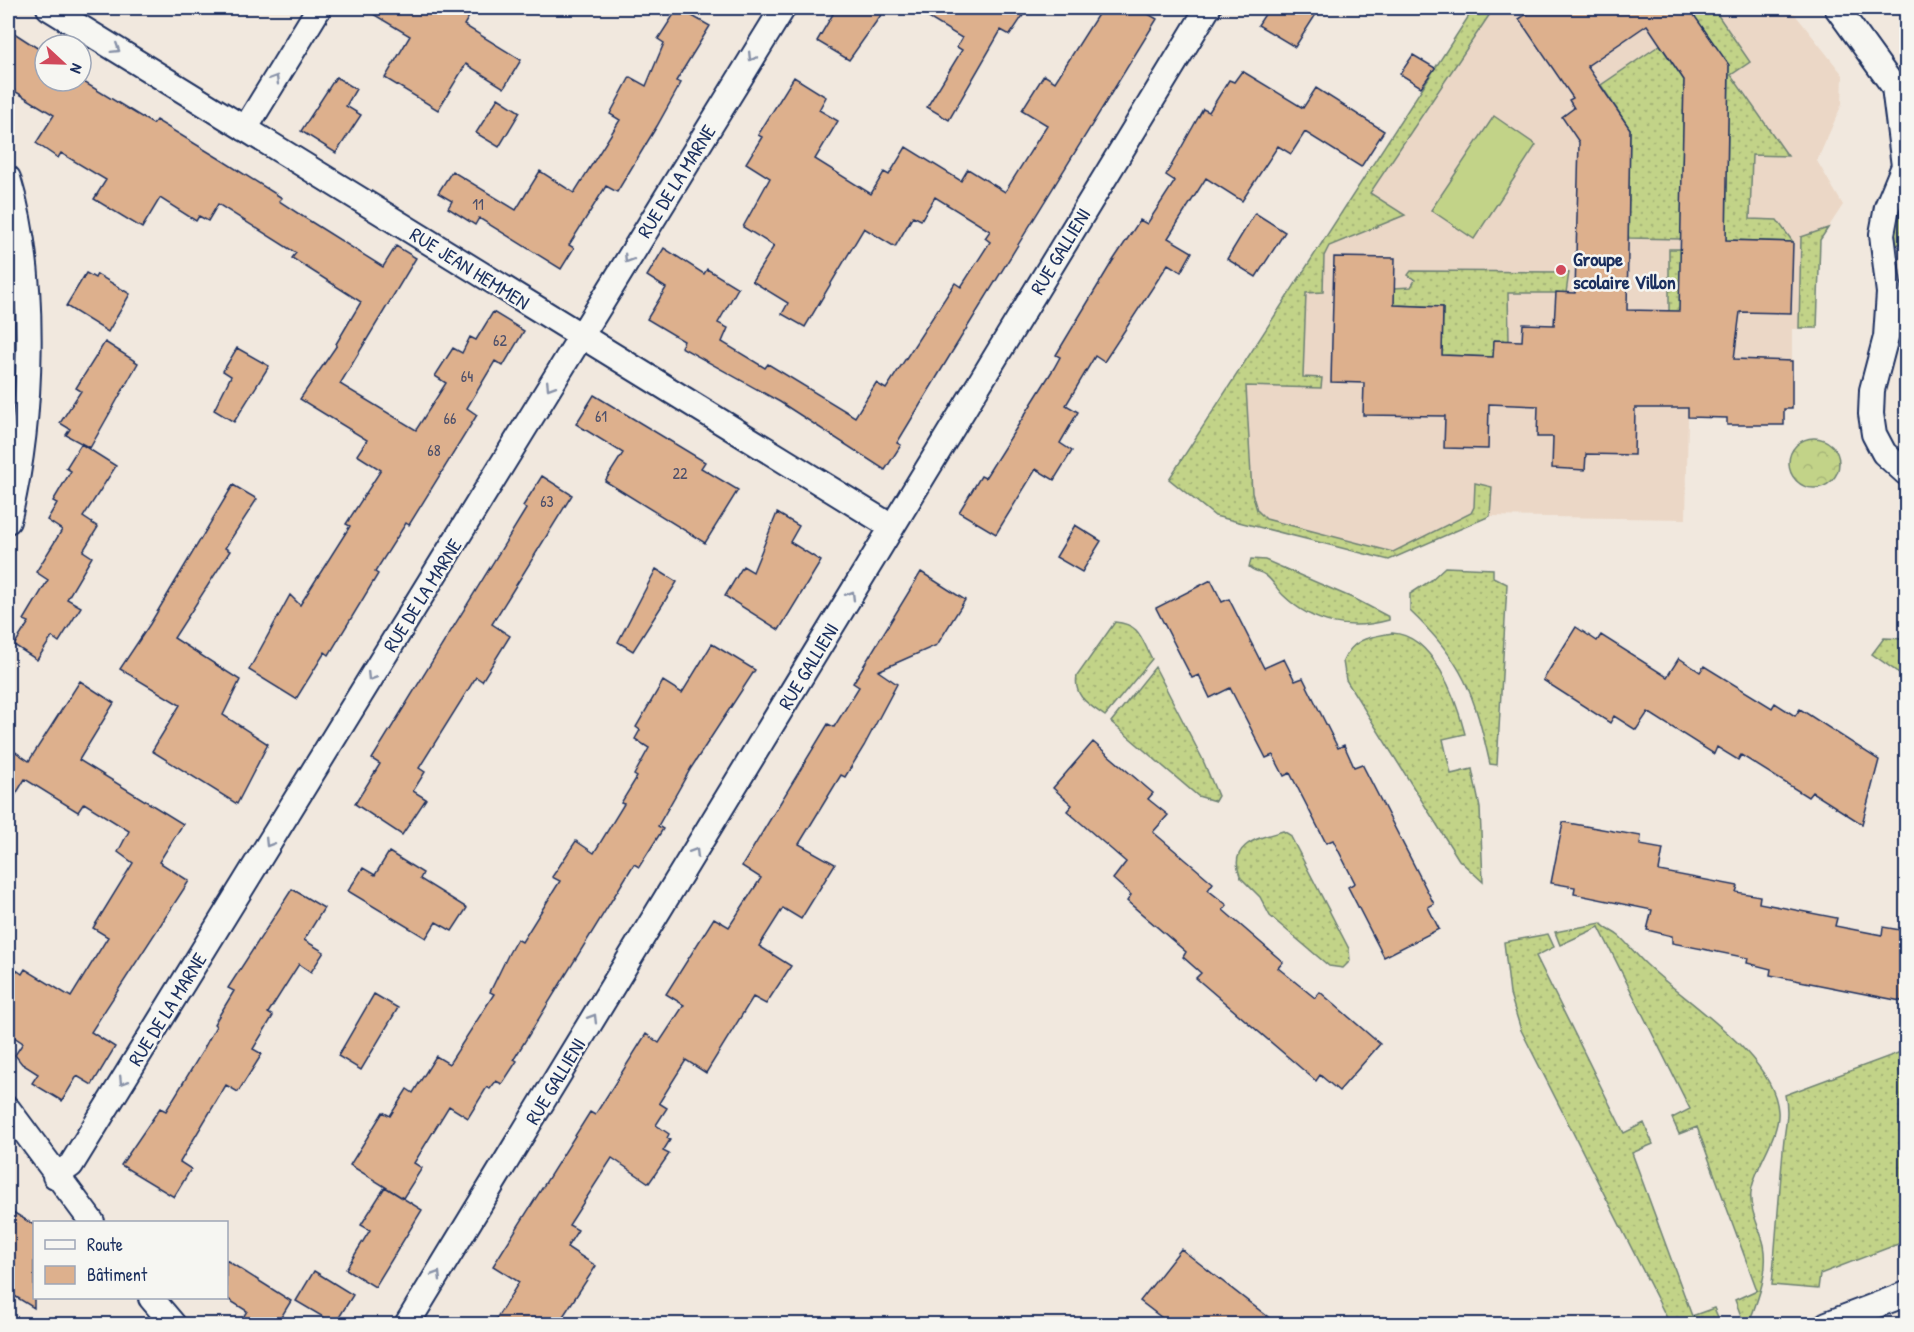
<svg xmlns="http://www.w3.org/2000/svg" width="1914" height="1332" font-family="'Patrick Hand',sans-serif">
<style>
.built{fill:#ebd7c6}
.grass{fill:#c2d388;stroke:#6e8173;stroke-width:1.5}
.park{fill:url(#park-crowns);stroke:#6e8173;stroke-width:1.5}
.garden{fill:url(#garden-dots);stroke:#6e8173;stroke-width:1.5}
.building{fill:#ddb08d;stroke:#1b2f5e;stroke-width:1.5;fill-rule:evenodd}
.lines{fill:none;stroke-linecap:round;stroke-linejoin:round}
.minor-casing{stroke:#1b2f5e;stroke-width:28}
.minor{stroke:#f6f6f2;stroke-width:24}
.oneway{stroke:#8892a8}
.poi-dot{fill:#d1495b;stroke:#f6f6f2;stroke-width:2}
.labels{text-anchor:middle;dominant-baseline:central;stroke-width:5;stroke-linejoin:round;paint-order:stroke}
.number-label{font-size:16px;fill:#4c4f6a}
.street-label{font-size:20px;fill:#1b2f5e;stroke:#f6f6f2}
.poi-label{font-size:20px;font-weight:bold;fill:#1b2f5e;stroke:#f6f6f2;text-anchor:start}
</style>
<defs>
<pattern id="park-crowns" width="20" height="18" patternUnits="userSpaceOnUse" patternTransform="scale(1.5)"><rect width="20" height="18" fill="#c2d388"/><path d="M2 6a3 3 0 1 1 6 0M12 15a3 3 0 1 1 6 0" fill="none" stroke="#a6b578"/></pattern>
<pattern id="garden-dots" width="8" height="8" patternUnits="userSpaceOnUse" patternTransform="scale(1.5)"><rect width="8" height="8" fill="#c2d388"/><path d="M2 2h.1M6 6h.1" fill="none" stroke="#a6b578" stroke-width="1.8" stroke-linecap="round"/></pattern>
</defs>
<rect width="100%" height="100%" fill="#f1e8de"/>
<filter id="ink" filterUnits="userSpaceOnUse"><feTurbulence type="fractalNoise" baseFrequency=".0167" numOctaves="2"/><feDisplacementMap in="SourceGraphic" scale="12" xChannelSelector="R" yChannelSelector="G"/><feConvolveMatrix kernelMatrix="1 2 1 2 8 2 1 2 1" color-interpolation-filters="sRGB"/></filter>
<g filter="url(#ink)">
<!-- built -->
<path class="built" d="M 1474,8 L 1790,8 L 1843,75 L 1842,104 L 1817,161 L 1843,205 L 1820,240 L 1817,328 L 1792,329 L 1792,409 L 1784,410 L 1784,425 L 1727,425 L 1727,418 L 1688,417 L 1686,519 L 1490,516 L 1389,560 L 1215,516 L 1169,479 Z"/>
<!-- grass -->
<path class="grass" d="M 1494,116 L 1536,145 L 1474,239 L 1431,210 Z"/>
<!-- park -->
<path class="park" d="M1789 463a25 25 0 1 1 50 0a25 25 0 1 1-50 0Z"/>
<!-- garden -->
<path class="garden" d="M 1474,8 L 1494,8 L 1370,193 L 1405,215 L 1329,246 L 1324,256 L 1323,292 L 1306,293 L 1303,377 L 1322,378 L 1321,388 L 1246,386 L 1252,493 L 1257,510 L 1266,519 L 1393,552 L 1471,513 L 1474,507 L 1475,483 L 1492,487 L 1490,516 L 1389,560 L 1215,516 L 1169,479 Z
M 1689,8 L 1713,8 L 1750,62 L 1731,75 L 1788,156 L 1752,155 L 1750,219 L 1777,220 L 1793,242 L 1726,240 L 1729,66 Z
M 1660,45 L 1684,80 L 1681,239 L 1628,238 L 1630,129 L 1601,85 Z
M 1906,197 L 1906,242 L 1893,246 L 1895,223 Z
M 1828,228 L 1820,240 L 1817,328 L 1799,328 L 1801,237 Z
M 1669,249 L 1681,249 L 1679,343 L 1669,343 Z
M 1411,271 L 1569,272 L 1566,293 L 1508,293 L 1509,341 L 1493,357 L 1442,355 L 1443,307 L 1394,305 L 1394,288 L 1411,287 L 1415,280 L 1408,275 Z
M 1251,559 L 1265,560 L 1357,600 L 1389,617 L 1389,620 C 1350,631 1313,624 1284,596 C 1277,590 1273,580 1265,575 C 1260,571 1254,572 1249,567 Z
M 1445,567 L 1493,569 L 1493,577 L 1507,584 L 1497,765 L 1490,764 C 1474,693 1464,662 1410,611 L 1410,594 L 1430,581 Z
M 1115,622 C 1140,624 1141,638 1152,659 L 1105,716 C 1090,705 1073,697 1077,676 Z
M 1392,633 C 1434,635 1456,699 1465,734 L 1443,739 L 1451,774 L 1472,769 L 1480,808 L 1483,882 L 1459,860 L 1346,680 L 1343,661 C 1353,638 1370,637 1392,633 Z
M 1884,638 L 1906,639 L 1906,678 L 1872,654 Z
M 1155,667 L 1202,758 L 1218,796 L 1215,801 L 1198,796 L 1111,722 Z
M 1283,831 L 1290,835 L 1349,949 L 1350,961 L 1343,968 L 1329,966 L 1270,916 L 1260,897 L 1241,878 C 1226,844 1259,838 1283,831 Z
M 1601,923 C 1605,929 1613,931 1619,936 C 1629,945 1637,956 1647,965 C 1685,1002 1774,1055 1778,1111 C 1780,1136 1755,1165 1751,1192 C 1749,1211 1760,1227 1764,1245 C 1769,1270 1759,1297 1750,1320 L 1743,1321 L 1735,1300 L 1757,1290 L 1697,1127 L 1679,1134 L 1672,1118 L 1690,1109 L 1599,927 L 1560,945 L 1555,932 Z
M 1548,934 L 1554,947 L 1536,956 L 1624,1133 L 1644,1123 L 1653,1144 L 1632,1153 L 1692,1316 L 1714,1308 L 1721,1324 L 1670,1324 L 1521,1030 L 1510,994 L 1504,942 Z
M 1906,1050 L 1906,1241 L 1820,1274 L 1818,1289 L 1772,1285 C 1776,1240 1779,1195 1783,1150 C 1784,1129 1790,1115 1785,1095 Z"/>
<!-- building -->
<path class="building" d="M 363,8 L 474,8 L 464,25 L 521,60 L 504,88 L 466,64 L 438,110 L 385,78 L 410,36 Z
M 678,8 L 710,26 L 676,81 L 681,83 L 657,126 L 617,192 L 606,186 L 569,245 L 574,248 L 561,269 L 479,218 L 475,225 L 448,208 L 452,201 L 438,193 L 452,171 L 516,210 L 540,171 L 574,193 L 620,120 L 610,114 L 630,77 L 646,86 L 664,43 L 658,39 Z
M 821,8 L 886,8 L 849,60 L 817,41 L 833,14 Z
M 912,8 L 1028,8 L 1010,35 L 1001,30 L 949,120 L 927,107 L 962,50 L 957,47 L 962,38 Z
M 1102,8 L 1138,8 L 1157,19 L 952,352 L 897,443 L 901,445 L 885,470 L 780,402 L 681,347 L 684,341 L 647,319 L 666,288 L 647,276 L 664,248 L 704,274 L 707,269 L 738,288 L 718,323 L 728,328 L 722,342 L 765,368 L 768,364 L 855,417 L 876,383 L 886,389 L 955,283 L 961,287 L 990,242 L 985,238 L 990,231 L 935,197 L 921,220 L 913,216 L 895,247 L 864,228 L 805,327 L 782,314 L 788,303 L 752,281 L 774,246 L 743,227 L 770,178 L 746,163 L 762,137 L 758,135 L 794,77 L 826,97 L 819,110 L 838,121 L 815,159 L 871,194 L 884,172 L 889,175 L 906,147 L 961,181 L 968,169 L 1005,192 L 1047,125 L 1022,110 L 1044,75 L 1055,82 Z
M 1269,8 L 1320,8 L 1295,47 L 1258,25 Z
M 1536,8 L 1689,8 L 1729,65 L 1726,240 L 1793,242 L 1791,313 L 1740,312 L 1734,359 L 1792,361 L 1792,409 L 1784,409 L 1784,425 L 1727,425 L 1727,418 L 1688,417 L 1688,408 L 1635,408 L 1634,455 L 1586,454 L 1585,470 L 1552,468 L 1553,437 L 1537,437 L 1538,406 L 1489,404 L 1488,449 L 1444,448 L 1445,416 L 1363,415 L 1364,383 L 1331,382 L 1334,257 L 1395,258 L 1394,305 L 1443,307 L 1442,355 L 1493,357 L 1494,340 L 1522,341 L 1523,324 L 1554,325 L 1556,292 L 1575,293 L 1579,142 L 1562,117 L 1574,108 L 1569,100 L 1573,98 L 1519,19 ZM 1647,25 L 1684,80 L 1679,311 L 1627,310 L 1630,129 L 1587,66 Z
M 8,29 L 45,53 L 45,81 L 81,81 L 81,77 L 82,81 L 153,124 L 156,120 L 220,159 L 282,198 L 279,201 L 305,218 L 383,267 L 396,246 L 416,258 L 340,384 L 416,430 L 446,383 L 435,376 L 453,348 L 462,353 L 470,337 L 476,340 L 493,312 L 524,331 L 503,366 L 495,361 L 467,408 L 477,415 L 409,525 L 406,523 L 375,572 L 378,574 L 329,655 L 325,652 L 296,699 L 249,670 L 290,595 L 300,605 L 350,526 L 346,524 L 381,470 L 357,455 L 367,440 L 300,399 L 337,345 L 336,344 L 361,302 L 292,258 L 296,253 L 218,204 L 208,221 L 199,216 L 196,221 L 160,198 L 142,228 L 94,199 L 106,180 L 61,153 L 58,158 L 36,143 L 54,115 L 8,87 Z
M 1413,55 L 1435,68 L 1421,87 L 1400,74 Z
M 1242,71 L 1303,108 L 1316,88 L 1384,131 L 1361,167 L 1305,132 L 1291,154 L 1278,146 L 1242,201 L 1206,178 L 1168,238 L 1192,252 L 1181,272 L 1168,264 L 1104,362 L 1095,356 L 1066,405 L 1078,412 L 1060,443 L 1072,451 L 1054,480 L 1036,469 L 996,534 L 959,512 L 981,476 L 985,478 L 1054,368 L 1060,357 L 1056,355 L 1112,262 L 1140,220 L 1147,224 L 1175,181 L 1166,175 L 1203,109 L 1209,112 L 1229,80 L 1234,82 Z
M 336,77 L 356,89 L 346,106 L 361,115 L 336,153 L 301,131 Z
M 498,98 L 520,112 L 499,147 L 476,133 Z
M 1255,213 L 1285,232 L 1256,277 L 1227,259 Z
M 86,273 L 95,278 L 97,274 L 130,294 L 108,332 L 66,306 Z
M 105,342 L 138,363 L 90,448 L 66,435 L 70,429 L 60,423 L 81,391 L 76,388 Z
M 237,348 L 269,366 L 234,422 L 214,410 L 231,376 L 223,371 Z
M 594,395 L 705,462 L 701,468 L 738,490 L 705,543 L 605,481 L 623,453 L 576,424 Z
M 81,444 L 116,466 L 83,517 L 98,527 L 83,551 L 92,557 L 67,599 L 81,607 L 59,642 L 52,637 L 37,660 L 14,645 L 29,622 L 24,620 L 48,580 L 36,572 L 62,530 L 47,520 L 57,503 L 53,501 L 71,471 L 66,468 Z
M 542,476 L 572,495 L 492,624 L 510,636 L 482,681 L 476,677 L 419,768 L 425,772 L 413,791 L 426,799 L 402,835 L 355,804 L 380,764 L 372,759 L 526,509 L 523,506 Z
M 233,485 L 257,499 L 225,548 L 230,551 L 174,638 L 240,680 L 223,715 L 268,744 L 237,804 L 152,751 L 180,705 L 120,669 L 150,624 Z
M 777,513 L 799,526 L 790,542 L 821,561 L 779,630 L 725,596 L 743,566 L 753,572 Z
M 1075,525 L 1101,541 L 1082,572 L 1056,557 Z
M 656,569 L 677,582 L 633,651 L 618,642 Z
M 921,572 L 965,600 L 937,645 L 878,671 L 897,684 L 864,746 L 845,777 L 841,775 L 799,844 L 835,864 L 801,919 L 783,908 L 759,946 L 791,966 L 766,1004 L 753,997 L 706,1073 L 686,1060 L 659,1103 L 667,1108 L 656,1125 L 669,1134 L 667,1138 L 670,1140 L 663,1151 L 669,1154 L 649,1183 L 612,1158 L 569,1225 L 578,1230 L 567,1247 L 596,1266 L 558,1324 L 493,1324 L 519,1282 L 493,1266 L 590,1112 L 595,1115 L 646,1034 L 659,1043 L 684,1005 L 666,994 L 714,918 L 729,927 L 761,878 L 742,866 L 828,724 L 834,727 L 859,687 L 853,683 Z
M 1211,580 L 1222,602 L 1229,599 L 1264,668 L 1284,659 L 1295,681 L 1303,678 L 1338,748 L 1344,745 L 1354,767 L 1362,764 L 1434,904 L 1428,907 L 1439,929 L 1384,957 L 1348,887 L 1355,883 L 1333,840 L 1326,843 L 1290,773 L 1284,776 L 1273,755 L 1266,758 L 1230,688 L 1210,698 L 1199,675 L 1192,678 L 1156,608 Z
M 1576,627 L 1597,641 L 1601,635 L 1667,677 L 1679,658 L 1700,672 L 1704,666 L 1772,708 L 1775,703 L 1795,716 L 1800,709 L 1879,760 L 1862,824 L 1812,792 L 1808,797 L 1741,755 L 1738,760 L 1717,747 L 1714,754 L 1648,712 L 1636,730 L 1614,716 L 1610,723 L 1543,680 Z
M 712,644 L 755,670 L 691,768 L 658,826 L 663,829 L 639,867 L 634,864 L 514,1059 L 517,1061 L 502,1084 L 496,1081 L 490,1089 L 487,1087 L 468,1118 L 449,1106 L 414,1163 L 422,1168 L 403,1198 L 350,1165 L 383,1112 L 390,1116 L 407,1089 L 413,1093 L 436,1056 L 449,1064 L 494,994 L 490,992 L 509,953 L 517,939 L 522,942 L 560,881 L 552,877 L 576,841 L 594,853 L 624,804 L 621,803 L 637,777 L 634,775 L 649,748 L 635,739 L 640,730 L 636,727 L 663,681 L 682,693 Z
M 80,681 L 114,703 L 79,760 L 183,824 L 159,862 L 189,881 L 91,1032 L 115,1047 L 92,1085 L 77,1076 L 62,1101 L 32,1083 L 38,1074 L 22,1064 L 15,1055 L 23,1043 L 8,1033 L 8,964 L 22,974 L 25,969 L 71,997 L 108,937 L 93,928 L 133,863 L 118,852 L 129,831 L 84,803 L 78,812 L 25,779 L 8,807 L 8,747 L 29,761 Z
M 1093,742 L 1153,793 L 1148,799 L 1168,815 L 1153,832 L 1213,883 L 1208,890 L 1227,905 L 1223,910 L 1283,962 L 1278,968 L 1315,998 L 1320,992 L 1380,1044 L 1339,1091 L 1320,1075 L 1316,1081 L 1196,978 L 1201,973 L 1183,957 L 1186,952 L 1127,901 L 1131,895 L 1113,879 L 1126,862 L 1067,811 L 1072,805 L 1053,788 Z
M 1563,822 L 1641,836 L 1640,845 L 1663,849 L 1659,871 L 1738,886 L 1736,892 L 1760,896 L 1759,903 L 1837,918 L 1835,926 L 1882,935 L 1883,927 L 1906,931 L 1906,1002 L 1770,975 L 1771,969 L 1747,963 L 1748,958 L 1672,943 L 1672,936 L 1647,930 L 1652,910 L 1574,894 L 1575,887 L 1551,883 Z
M 389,852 L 423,873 L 420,879 L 467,908 L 452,931 L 436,922 L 426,938 L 348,891 L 363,868 L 375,875 Z
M 292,889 L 324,908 L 304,940 L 324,952 L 311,972 L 299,964 L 268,1013 L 273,1016 L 253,1049 L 262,1054 L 238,1092 L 226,1085 L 180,1162 L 191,1169 L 174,1197 L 121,1165 L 160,1108 L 166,1111 L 202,1052 L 216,1026 L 214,1024 L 234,991 L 228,988 Z
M 374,994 L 398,1008 L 361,1070 L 338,1056 Z
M 385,1187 L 422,1210 L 375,1287 L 346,1269 L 370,1230 L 361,1225 Z
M 8,1209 L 34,1225 L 34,1308 L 8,1292 Z
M 1181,1249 L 1277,1324 L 1170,1324 L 1140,1301 Z
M 226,1260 L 291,1301 L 277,1324 L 239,1324 L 247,1311 L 226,1298 Z
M 314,1271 L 353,1295 L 335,1324 L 296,1301 Z"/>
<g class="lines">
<!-- minor casing -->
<g class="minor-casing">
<path id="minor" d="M 49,8 L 892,527
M 1837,8 L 1894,87 L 1904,166 L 1906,166
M 245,129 L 319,8
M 1904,166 L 1887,207 L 1882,234 L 1889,293 L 1886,337 L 1872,390 L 1871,414 L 1874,434 L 1884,453 L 1906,473
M 8,178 C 38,276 33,422 8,521
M 8,1109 L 92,1222
M 55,1176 L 71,1165 L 783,8
M 151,1298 L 173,1324
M 407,1324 L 1208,8
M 1827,1324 L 1906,1294"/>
</g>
<!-- minor -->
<use href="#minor" class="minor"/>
</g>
<!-- one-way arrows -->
<defs><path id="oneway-chevron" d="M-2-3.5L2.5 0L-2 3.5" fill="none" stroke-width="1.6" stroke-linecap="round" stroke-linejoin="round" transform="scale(1.5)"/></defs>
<g class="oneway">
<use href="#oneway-chevron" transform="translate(116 49) rotate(32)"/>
<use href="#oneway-chevron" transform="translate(752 57) rotate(122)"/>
<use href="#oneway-chevron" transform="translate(275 79) rotate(-59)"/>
<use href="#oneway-chevron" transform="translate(628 259) rotate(122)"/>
<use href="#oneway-chevron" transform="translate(550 386) rotate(122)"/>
<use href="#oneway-chevron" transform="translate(851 595) rotate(-59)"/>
<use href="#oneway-chevron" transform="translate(371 677) rotate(122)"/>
<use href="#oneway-chevron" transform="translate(269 843) rotate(122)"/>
<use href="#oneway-chevron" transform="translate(695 852) rotate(-59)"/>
<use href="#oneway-chevron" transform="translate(593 1018) rotate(-59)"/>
<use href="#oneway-chevron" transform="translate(123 1081) rotate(122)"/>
<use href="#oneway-chevron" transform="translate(437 1275) rotate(-59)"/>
</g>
</g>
<!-- markers -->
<circle class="poi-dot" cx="1561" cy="270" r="6"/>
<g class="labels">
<!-- number labels -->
<g class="number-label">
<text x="478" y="204">11</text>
<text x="500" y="340">62</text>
<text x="467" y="376">64</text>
<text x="601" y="416">61</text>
<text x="450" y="418">66</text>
<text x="434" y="450">68</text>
<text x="680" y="473">22</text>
<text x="547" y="501">63</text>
</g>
<!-- street labels -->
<g class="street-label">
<text transform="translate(676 181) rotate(-58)">RUE DE LA MARNE</text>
<text transform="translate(1060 251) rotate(-59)">RUE GALLIENI</text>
<text transform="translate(470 268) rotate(32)">RUE JEAN HEMMEN</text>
<text transform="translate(422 595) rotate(-58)">RUE DE LA MARNE</text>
<text transform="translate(808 666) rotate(-59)">RUE GALLIENI</text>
<text transform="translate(167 1009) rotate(-58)">RUE DE LA MARNE</text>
<text transform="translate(555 1081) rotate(-59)">RUE GALLIENI</text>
</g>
<!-- poi labels -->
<g class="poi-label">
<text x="1573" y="258">Groupe<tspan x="1573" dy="23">scolaire Villon</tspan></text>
</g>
</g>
<!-- margin -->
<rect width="1914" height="1332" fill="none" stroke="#f6f6f2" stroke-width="30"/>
<rect x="15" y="15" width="1884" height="1302" fill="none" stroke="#1b2f5e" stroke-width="2" filter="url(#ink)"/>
<!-- legend -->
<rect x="33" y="1221" width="195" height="78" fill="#f6f6f2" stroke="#9ea6b7" stroke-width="1.5"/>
<rect x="45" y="1240" width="30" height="9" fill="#f6f6f2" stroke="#9ea6b7" stroke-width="1.5"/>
<text x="87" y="1251" font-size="18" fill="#1b2f5e">Route</text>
<rect x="45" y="1266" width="30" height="18" fill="#ddb08d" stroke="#9ea6b7" stroke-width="1.5"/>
<text x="87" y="1281" font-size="18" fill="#1b2f5e">Bâtiment</text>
<!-- north arrow -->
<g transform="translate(63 63) rotate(112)"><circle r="28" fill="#f6f6f2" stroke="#9ea6b7" stroke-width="1.5"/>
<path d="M0-4.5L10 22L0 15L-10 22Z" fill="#d1495b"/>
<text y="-9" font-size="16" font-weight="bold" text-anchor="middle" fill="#1b2f5e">N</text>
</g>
</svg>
